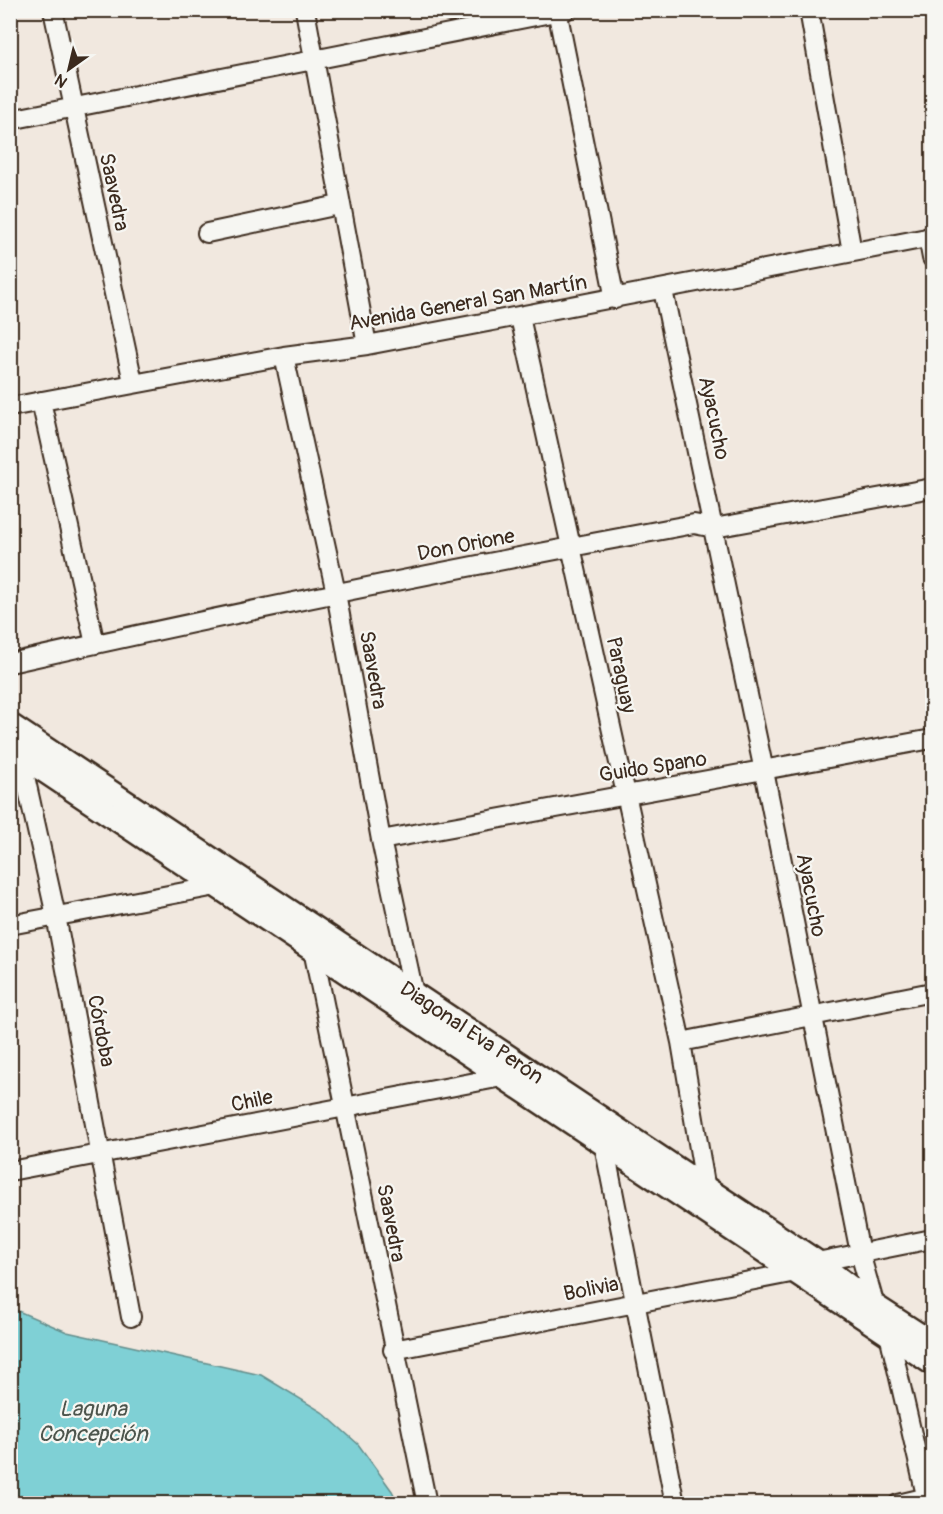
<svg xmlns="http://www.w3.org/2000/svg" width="943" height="1514" font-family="Pangolin,sans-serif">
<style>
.water{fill:#7fd0d5;stroke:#648e8c;stroke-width:1.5}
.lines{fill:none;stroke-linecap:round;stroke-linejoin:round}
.minor-casing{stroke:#3b2a1e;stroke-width:22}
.major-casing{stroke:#3b2a1e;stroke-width:27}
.minor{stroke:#f6f6f2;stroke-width:18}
.major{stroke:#f6f6f2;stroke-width:22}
.labels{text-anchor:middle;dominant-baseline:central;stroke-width:4.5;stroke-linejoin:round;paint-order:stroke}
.street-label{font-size:21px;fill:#3b2a1e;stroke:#f6f6f2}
.water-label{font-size:22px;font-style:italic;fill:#4c544c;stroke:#f6f6f2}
</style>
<rect width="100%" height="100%" fill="#f1e8df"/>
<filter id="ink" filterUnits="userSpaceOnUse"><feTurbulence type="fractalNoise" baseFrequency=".0167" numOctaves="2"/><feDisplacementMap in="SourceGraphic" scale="12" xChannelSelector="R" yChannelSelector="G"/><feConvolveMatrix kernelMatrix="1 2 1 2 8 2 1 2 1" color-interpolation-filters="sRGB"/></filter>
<g filter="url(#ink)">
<!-- water -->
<path class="water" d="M 11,1308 L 67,1332 L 261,1375 L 322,1412 L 358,1444 L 392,1491 L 398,1503 L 11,1503 Z"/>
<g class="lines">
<!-- minor casing -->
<g class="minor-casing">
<path id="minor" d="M 53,10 L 133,382
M 305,10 L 367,345
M 557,10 L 615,299
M 809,10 L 852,252
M 10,120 L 566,10
M 207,233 L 339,205
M 928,237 L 932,258
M 663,290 L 764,771 L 860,1253 L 875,1306 L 889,1334 L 928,1504
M 520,317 L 681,1042 L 706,1190
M 284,356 L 336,593 L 381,840 L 414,994
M 41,401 L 95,644
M 10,407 L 284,356 L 367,345 L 932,237
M 10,663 C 237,612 466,566 694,524 L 714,528 L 932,488
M 20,754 L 56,916 L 131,1317
M 381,840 C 565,805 749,773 932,739
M 10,925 L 216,886
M 313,950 L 427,1504
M 681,1042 L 932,992
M 604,1145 L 675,1504
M 10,1171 L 502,1077
M 817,1262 L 932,1239
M 393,1350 L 796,1272
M 898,1504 L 932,1496"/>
</g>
<!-- major casing -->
<g class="major-casing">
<g id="major">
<path id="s1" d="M 10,725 L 817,1262 L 875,1306 L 932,1343"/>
<path d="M 10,748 L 932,1363"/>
</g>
</g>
<!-- minor -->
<use href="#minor" class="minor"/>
<!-- major -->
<use href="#major" class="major"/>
</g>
</g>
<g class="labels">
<!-- street labels -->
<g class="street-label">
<text transform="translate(114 192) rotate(78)">Saavedra</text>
<text transform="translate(468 303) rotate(-10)">Avenida General San Martín</text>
<text transform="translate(714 418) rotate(78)">Ayacucho</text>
<text transform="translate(466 545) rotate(-11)">Don Orione</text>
<text transform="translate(373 670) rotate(80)">Saavedra</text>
<text transform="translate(621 675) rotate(78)">Paraguay</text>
<text transform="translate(653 767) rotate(-9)">Guido Spano</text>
<text transform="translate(811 895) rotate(79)">Ayacucho</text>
<text transform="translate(101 1031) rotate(79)">Córdoba</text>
<text stroke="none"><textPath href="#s1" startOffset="555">Diagonal Eva Perón</textPath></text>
<text transform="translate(252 1101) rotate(-12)">Chile</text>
<text transform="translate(391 1223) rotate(79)">Saavedra</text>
<text transform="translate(591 1289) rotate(-11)">Bolivia</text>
</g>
<!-- water labels -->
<g class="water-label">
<text x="93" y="1409">Laguna<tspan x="93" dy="25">Concepción</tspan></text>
</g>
</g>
<!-- margin -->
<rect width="943" height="1514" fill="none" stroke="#f6f6f2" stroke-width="36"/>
<rect x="18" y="18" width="907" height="1478" fill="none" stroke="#3b2a1e" stroke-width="2" filter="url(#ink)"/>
<!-- north arrow -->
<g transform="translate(69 69) rotate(214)" stroke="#f6f6f2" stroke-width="4.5" paint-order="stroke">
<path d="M0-4.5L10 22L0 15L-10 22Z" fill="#3b2a1e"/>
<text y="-9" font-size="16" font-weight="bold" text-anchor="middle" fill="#3b2a1e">N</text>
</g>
</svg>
